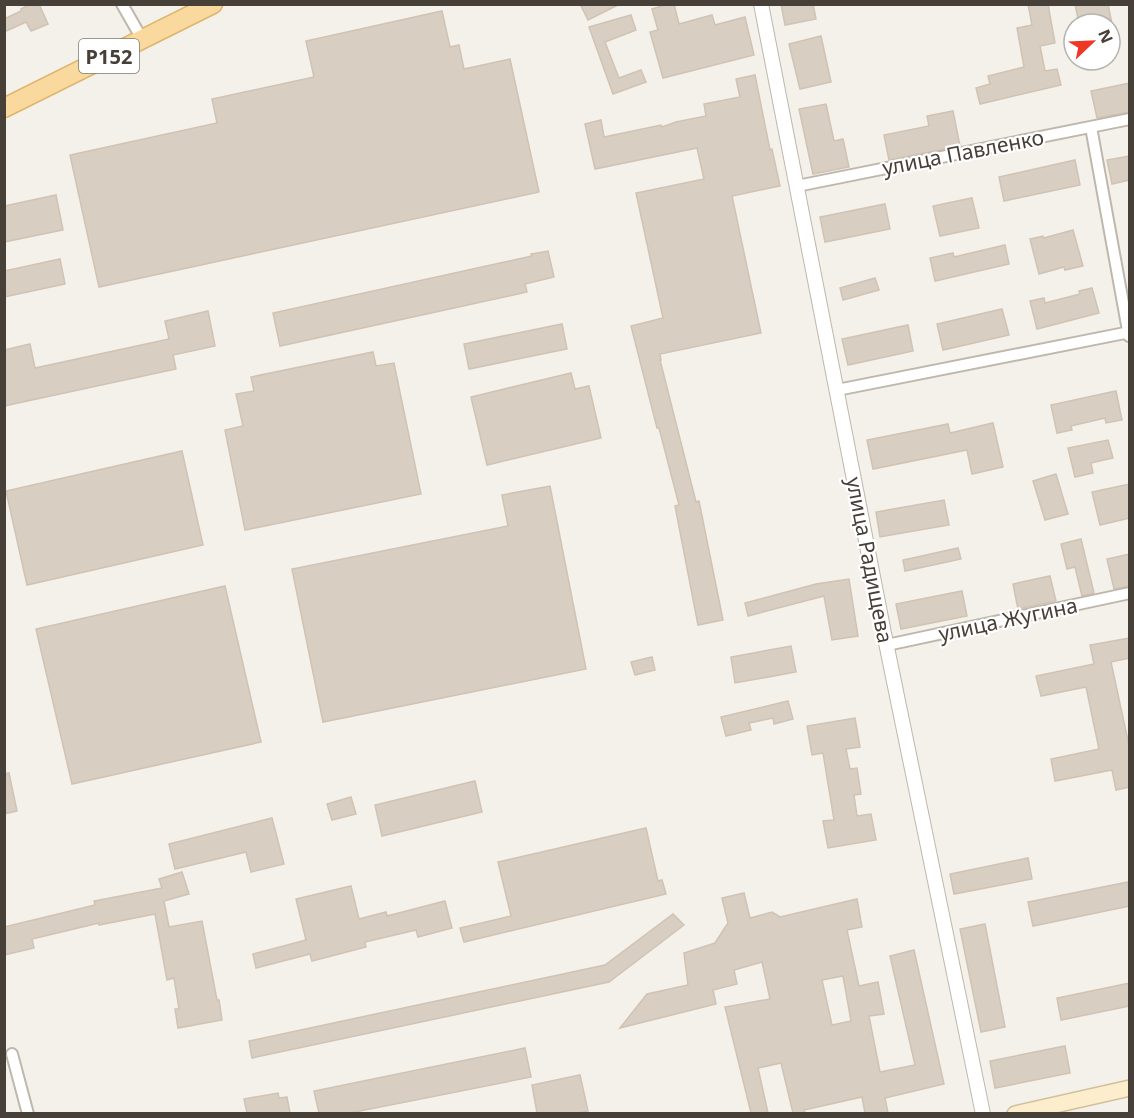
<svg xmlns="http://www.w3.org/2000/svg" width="1134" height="1118" font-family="'Noto Sans',sans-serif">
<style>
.building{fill:#d8cec2;stroke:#d0c3b3;stroke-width:1.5;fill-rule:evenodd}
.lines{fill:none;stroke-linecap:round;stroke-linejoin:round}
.minor-casing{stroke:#bfb7ac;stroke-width:14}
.tertiary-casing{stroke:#bfb7ac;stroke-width:16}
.secondary-casing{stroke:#d1c09b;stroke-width:18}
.primary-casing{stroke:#deb56d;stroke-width:21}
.minor{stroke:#fff;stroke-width:10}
.tertiary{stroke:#fff;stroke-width:14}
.secondary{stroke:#fcedcc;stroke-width:15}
.primary{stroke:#f9d99d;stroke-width:18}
.labels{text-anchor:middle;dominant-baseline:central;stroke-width:4.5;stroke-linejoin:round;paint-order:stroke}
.shield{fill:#fff;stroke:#7e7974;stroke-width:1.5}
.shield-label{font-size:20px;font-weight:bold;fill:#474038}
.street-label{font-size:21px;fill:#474038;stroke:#fff}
</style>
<rect width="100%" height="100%" fill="#f4f0ea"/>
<!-- building -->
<path class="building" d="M 31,4 L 39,4 L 48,24 L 31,31 L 26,22 L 4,32 L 4,19 L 21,11 L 21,9 Z
M 580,4 L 620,4 L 588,20 Z
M 668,4 L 674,4 L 679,24 L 712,15 L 715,25 L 745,17 L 754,55 L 663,78 L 650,32 L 658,30 L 652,9 Z
M 781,4 L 813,4 L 816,19 L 785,25 Z
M 1028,4 L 1048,4 L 1055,43 L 1040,46 L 1045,71 L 1057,69 L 1061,85 L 980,104 L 976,88 L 990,84 L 988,76 L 1024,67 L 1017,28 L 1032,25 Z
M 1075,4 L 1108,4 L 1112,24 L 1079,24 Z
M 442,11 L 450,47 L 459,45 L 464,69 L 510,59 L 539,192 L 99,287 L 70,155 L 217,123 L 212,99 L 314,77 L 306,41 Z
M 631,15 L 636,30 L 605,42 L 619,78 L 641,70 L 646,82 L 613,94 L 589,27 Z
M 821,36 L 831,82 L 800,89 L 789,44 Z
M 755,75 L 770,150 L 772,149 L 780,186 L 732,196 L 761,333 L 660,354 L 661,360 L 660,360 L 696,502 L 699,501 L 723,620 L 698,625 L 675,506 L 679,505 L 659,428 L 657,428 L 631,326 L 663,318 L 636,193 L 704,179 L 697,148 L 595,169 L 585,124 L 601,120 L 604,137 L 661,125 L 662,127 L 676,122 L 706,116 L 704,104 L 740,97 L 736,79 Z
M 1130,83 L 1130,112 L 1097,118 L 1091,91 Z
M 826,104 L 834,141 L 843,139 L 849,167 L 813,174 L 799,109 Z
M 953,111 L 960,146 L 889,160 L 884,135 L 929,126 L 927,116 Z
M 1130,156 L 1130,180 L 1112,184 L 1107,160 Z
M 1075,160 L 1080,185 L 1004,201 L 999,177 Z
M 56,195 L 63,230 L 4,242 L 4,206 Z
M 972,198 L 979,228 L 940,236 L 933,206 Z
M 885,204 L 890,229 L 825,242 L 820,217 Z
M 1073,230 L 1083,266 L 1065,270 L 1064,267 L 1039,274 L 1030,239 L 1043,236 L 1044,238 Z
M 1005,245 L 1009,264 L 935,281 L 930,258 L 953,253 L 954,257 Z
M 548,251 L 554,277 L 525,284 L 527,292 L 280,346 L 273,313 L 532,256 L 531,254 Z
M 60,259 L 65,284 L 4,297 L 4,271 Z
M 875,278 L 879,290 L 843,300 L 840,288 Z
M 1092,288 L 1099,313 L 1037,329 L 1030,301 L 1044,298 L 1045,303 L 1080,294 L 1079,291 Z
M 1002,309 L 1009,335 L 943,350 L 937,324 Z
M 208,311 L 215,346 L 173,355 L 176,369 L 4,406 L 4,350 L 30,344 L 35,368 L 169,339 L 165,321 Z
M 562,324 L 567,349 L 469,369 L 464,344 Z
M 908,325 L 913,351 L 848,365 L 842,339 Z
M 373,352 L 376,366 L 394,363 L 421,494 L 245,530 L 225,430 L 243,426 L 236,394 L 254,391 L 251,377 Z
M 571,373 L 575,389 L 589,386 L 601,438 L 487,465 L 471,397 Z
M 1116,391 L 1122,420 L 1106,423 L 1105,418 L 1071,426 L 1072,430 L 1057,433 L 1051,405 Z
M 993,423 L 1003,467 L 972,474 L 967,450 L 873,469 L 867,440 L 948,424 L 950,433 Z
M 1108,440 L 1113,458 L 1091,463 L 1093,473 L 1075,477 L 1068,448 Z
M 182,451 L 203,545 L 27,585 L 6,491 Z
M 1056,474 L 1068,514 L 1045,520 L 1033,481 Z
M 1130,484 L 1130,518 L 1100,525 L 1092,492 Z
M 550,486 L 586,669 L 323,722 L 292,569 L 508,526 L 502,495 Z
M 944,500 L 949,525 L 880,537 L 876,512 Z
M 1081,539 L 1094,593 L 1082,596 L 1075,567 L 1067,569 L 1061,544 Z
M 958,548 L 961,559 L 905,571 L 903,560 Z
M 1130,554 L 1130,586 L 1114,589 L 1107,559 Z
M 1050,576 L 1056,601 L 1018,609 L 1013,584 Z
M 849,579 L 858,636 L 832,640 L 824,596 L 748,616 L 745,603 L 816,584 Z
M 225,586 L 261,742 L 72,784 L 36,629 Z
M 962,591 L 967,616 L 901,629 L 896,604 Z
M 1130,638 L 1130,658 L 1111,662 L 1130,750 L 1130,787 L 1116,790 L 1112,770 L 1055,781 L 1051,759 L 1099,749 L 1086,687 L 1041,696 L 1036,676 L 1094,664 L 1090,645 Z
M 791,646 L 796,672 L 735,683 L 731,657 Z
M 652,657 L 655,670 L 635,675 L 631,662 Z
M 788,701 L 793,719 L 774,724 L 773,718 L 749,723 L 751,730 L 726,736 L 721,717 Z
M 855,718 L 860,747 L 846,749 L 850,769 L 857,768 L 861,794 L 854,795 L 857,816 L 871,814 L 876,840 L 828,848 L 823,821 L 834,820 L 823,753 L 812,755 L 807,726 Z
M 9,773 L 17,811 L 4,814 L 4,774 Z
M 475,781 L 482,812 L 382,836 L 375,805 Z
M 351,797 L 356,814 L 332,820 L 327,804 Z
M 272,818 L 284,864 L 251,872 L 246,852 L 175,869 L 169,844 Z
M 646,828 L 658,881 L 662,880 L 666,894 L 464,942 L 460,928 L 511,916 L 498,862 Z
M 1028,858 L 1032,879 L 954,894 L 950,874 Z
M 182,872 L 189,894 L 164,901 L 169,927 L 202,921 L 217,1000 L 219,1000 L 222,1020 L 178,1028 L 175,1009 L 179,1009 L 174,978 L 167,980 L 155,914 L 99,925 L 99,923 L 32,939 L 34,948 L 4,955 L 4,927 L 95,905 L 94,901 L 162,888 L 159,879 Z
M 1128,882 L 1130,906 L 1033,926 L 1028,902 Z
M 351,886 L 359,919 L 386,912 L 387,916 L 445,901 L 452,928 L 418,937 L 416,930 L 365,942 L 366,947 L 312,961 L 310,954 L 256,968 L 253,954 L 306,940 L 296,899 Z
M 744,893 L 750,918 L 772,912 L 780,917 L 857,899 L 862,927 L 847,930 L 859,986 L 878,982 L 884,1014 L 869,1016 L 880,1072 L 915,1065 L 890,956 L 914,950 L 944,1084 L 885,1098 L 888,1113 L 865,1113 L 862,1097 L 804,1110 L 805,1113 L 793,1113 L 781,1063 L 758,1068 L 768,1113 L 751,1113 L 725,1007 L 770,999 L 762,962 L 734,970 L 737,984 L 713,990 L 716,1004 L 620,1028 L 647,994 L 688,985 L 684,953 L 715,943 L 728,923 L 722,898 ZM 843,976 L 851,1021 L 832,1025 L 822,980 Z
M 673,914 L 684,925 L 609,982 L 252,1058 L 249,1041 L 605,965 Z
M 985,924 L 1005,1027 L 981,1032 L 960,929 Z
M 1130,983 L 1130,1006 L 1061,1020 L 1057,998 Z
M 1065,1046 L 1070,1073 L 995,1088 L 990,1061 Z
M 525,1048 L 531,1077 L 350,1113 L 319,1113 L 314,1091 Z
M 580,1075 L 588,1111 L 578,1113 L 537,1113 L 532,1085 Z
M 278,1093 L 279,1098 L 287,1097 L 290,1113 L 247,1113 L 244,1099 Z"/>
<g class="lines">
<!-- minor casing -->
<g class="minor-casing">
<path id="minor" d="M 122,4 L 142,39
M 1091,127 L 1129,336
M 797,186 L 1130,119
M 837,390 L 1130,332
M 887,645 L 1130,593
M 12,1054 L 28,1114"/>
</g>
<!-- tertiary casing -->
<g class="tertiary-casing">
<path id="tertiary" d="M 761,4 L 884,633 L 983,1114"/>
</g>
<!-- secondary casing -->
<g class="secondary-casing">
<path id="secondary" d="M 1015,1114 L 1130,1088"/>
</g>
<!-- primary casing -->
<g class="primary-casing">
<path id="primary" d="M 4,108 L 213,4"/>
</g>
<!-- minor -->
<use href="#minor" class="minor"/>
<!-- tertiary -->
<use href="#tertiary" class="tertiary"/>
<!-- secondary -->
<use href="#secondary" class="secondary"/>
<!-- primary -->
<use href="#primary" class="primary"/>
</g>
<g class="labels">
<!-- shield labels -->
<rect class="shield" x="79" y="39" width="60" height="34" rx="4.5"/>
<g class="shield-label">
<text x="109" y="56">Р152</text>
</g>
<!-- street labels -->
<g class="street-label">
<text transform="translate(963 152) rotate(-11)">улица Павленко</text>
<text transform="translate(870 560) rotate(79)">улица Радищева</text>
<text transform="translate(1008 619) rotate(-12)">улица Жугина</text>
</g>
</g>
<!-- border -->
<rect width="1134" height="1118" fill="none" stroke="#474038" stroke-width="12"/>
<!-- north arrow -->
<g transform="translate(1092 42) rotate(67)"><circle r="28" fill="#ffffff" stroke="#b5b3af" stroke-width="1.5"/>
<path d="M0-4.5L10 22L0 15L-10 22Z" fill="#ef3725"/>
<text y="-9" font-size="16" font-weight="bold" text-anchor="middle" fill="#474038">N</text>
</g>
</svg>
